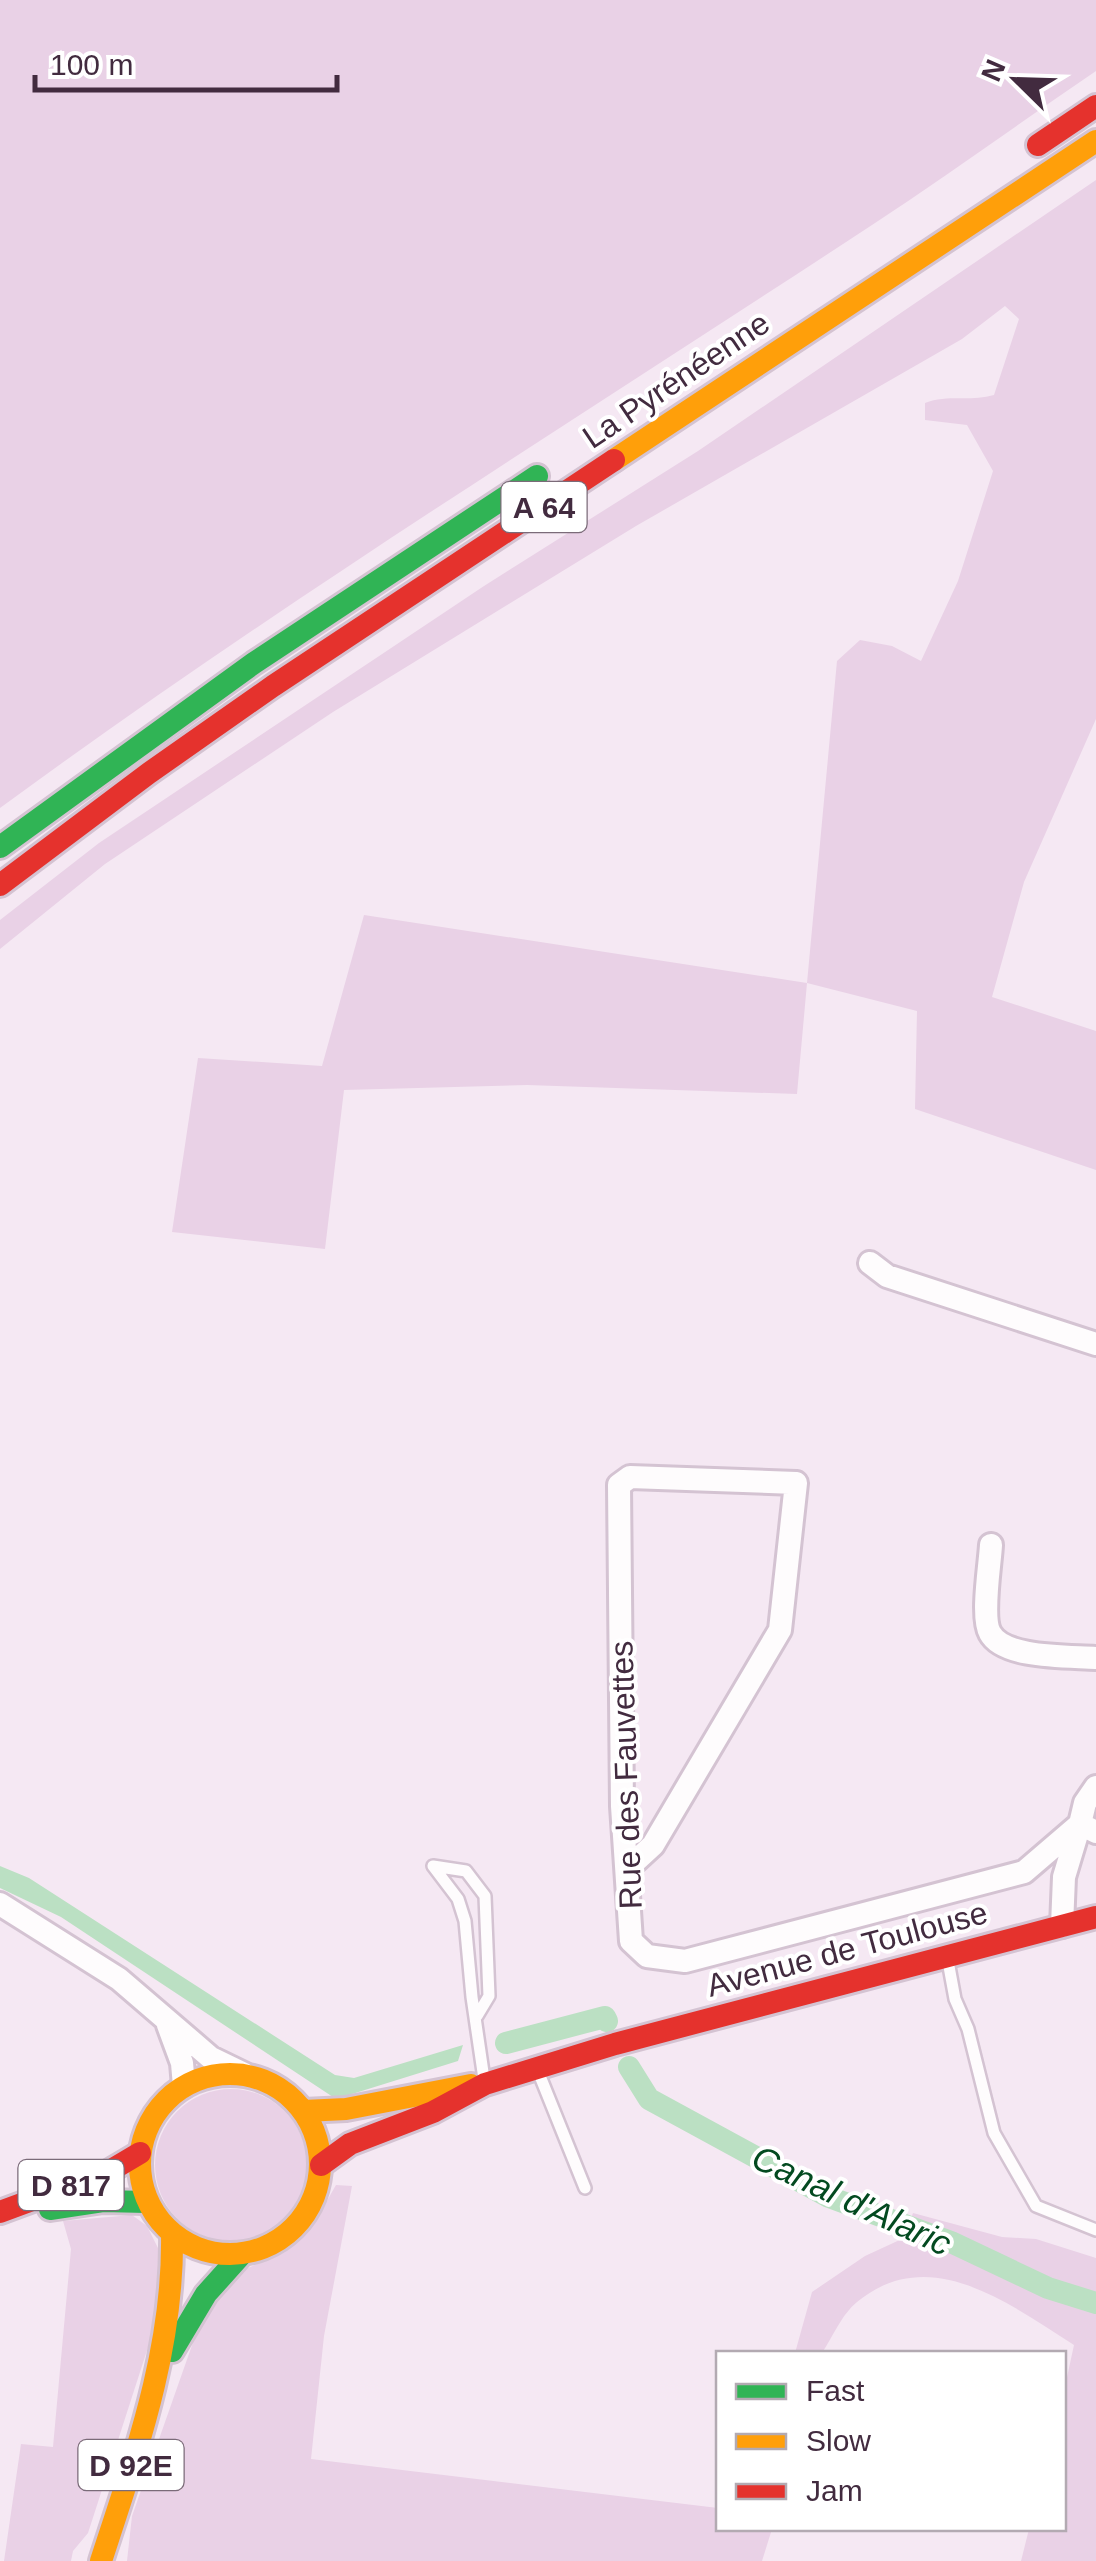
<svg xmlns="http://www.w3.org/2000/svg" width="1096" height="2561" font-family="Arial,sans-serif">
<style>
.green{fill:#e9d1e6}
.water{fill:#bbe0c3}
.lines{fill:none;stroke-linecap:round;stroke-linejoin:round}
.canal{stroke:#bbe0c3;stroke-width:22}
.lane-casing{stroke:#d4c3d2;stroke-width:16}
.street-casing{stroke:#d4c3d2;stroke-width:28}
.fast-casing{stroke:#d4c3d2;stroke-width:28}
.slow-casing{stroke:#d4c3d2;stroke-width:28}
.jam-casing{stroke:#d4c3d2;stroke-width:28}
.lane{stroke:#fefcfd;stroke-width:11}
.street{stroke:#fefcfd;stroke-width:22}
.fast{stroke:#30b455;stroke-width:22}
.slow{stroke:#ff9f0a;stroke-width:22}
.jam{stroke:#e5322d;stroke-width:22}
.labels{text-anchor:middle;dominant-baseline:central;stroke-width:8;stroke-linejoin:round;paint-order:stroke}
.shield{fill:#fff;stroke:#7b6b79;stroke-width:2.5}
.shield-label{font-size:30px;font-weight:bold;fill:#422b3f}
.street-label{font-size:32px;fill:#422b3f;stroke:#fff}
.water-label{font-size:35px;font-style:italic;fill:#034a20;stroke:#fff}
</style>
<rect width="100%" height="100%" fill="#f5e8f3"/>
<!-- green -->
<path class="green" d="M 0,0 L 1096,0 L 1096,71 C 1021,122 948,175 872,225 C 580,417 282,601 0,808 Z
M 1096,180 L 1096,719 L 1024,882 L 992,997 L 1096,1031 L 1096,1170 L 915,1109 L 917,1011 L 807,983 L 797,1094 L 527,1085 L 344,1090 L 325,1249 L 172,1232 L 198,1058 L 322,1066 L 364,915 L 807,983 L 837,661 L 860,640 L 892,646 L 921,661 L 958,581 L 993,471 L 967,425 L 925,420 L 925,403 C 948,394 970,402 994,395 L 1019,319 L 1005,306 L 962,339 L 636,526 L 333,712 L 105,864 L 0,949 L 0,920 L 99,843 L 484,586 L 698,451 Z
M155 2165a76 76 0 1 1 152 0a76 76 0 1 1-152 0Z
M 336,2185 L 352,2186 L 324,2336 L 311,2459 L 718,2508 L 718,2528 L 772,2529 L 762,2561 L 127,2561 L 132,2516 L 197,2331 L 236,2273 L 285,2252 L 313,2225 Z
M 913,2213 L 1002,2237 L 1036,2239 L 1096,2258 L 1096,2561 L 1021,2561 L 1029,2529 L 1064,2528 L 1064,2391 L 1074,2345 C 1009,2304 930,2242 857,2302 C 842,2314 832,2338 822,2353 L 795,2353 L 812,2292 L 865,2256 L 904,2238 Z
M 132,2215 L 147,2226 L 159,2250 L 162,2304 L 88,2533 L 73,2551 L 71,2561 L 4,2561 L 21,2444 L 53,2447 L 71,2249 L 63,2221 Z"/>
<!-- water -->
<path class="water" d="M 0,1866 L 29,1878 L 335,2075 L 354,2078 L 463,2045 L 458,2061 L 336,2099 L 61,1917 L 0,1888 Z"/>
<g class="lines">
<!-- canal -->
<path class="canal" d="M 506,2043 L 605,2017 L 607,2021
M 629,2067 L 649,2099 L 829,2197 L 951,2242 L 1048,2288 L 1096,2303"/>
<!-- lane casing -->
<g class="lane-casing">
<path id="lane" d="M 433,1866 L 458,1899 L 465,1921 L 472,1997 L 484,2079
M 433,1866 L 466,1871 L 485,1896 L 489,1996 L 477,2016
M 948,1961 L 955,1999 L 968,2029 L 994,2133 L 1036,2206 L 1096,2230
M 538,2071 L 585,2188"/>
</g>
<!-- street casing -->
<g class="street-casing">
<path id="street" d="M 870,1263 L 887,1276 L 1096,1344
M 991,1545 C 990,1565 981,1617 990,1633 C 1004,1659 1070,1656 1096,1658
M 628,1868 L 653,1845 L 780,1630 L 796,1483 L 630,1477 L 619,1485 L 622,1806 L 631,1941 L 647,1956 L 685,1961 L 1024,1872 L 1080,1824 L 1085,1803 L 1096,1787
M 0,1904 L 119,1979 L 211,2058 L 244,2074
M 1062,1926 L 1064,1877 L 1080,1824 L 1096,1832
M 168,2025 L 182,2063 L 184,2086"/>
</g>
<!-- fast casing -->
<g class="fast-casing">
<path id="fast" d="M 0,847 L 254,663 L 537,476
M 50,2209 L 103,2201 L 147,2202
M 172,2351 L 206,2294 L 241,2255"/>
</g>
<!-- slow casing -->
<g class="slow-casing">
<path id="slow" d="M 614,460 L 1096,141
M140 2164a90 90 0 1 1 180 0a90 90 0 1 1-180 0Z
M 304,2111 L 346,2109 L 471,2085
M 101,2561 C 136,2453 174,2349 172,2234"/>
</g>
<!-- jam casing -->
<g class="jam-casing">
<path id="jam" d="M 1038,145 L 1096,106
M 0,885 L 149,773 L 273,686 L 614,460
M 321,2165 L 350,2144 L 433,2112 L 485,2084 L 615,2044 L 1096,1917
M 0,2212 L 108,2172 L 140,2153"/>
</g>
<!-- lane -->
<use href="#lane" class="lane"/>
<!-- street -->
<use href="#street" class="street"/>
<!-- fast -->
<use href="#fast" class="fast"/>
<!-- slow -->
<use href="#slow" class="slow"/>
<!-- jam -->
<use href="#jam" class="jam"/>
</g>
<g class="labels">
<!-- shield labels -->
<g class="shield">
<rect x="501.5" y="482" width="85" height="50" rx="8"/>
<rect x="18.5" y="2160" width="105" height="50" rx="8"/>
<rect x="78.5" y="2440" width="105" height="50" rx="8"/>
</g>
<g class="shield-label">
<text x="544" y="507">A 64</text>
<text x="71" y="2185">D 817</text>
<text x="131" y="2465">D 92E</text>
</g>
<!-- street labels -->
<g class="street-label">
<text transform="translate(676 380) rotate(-34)">La Pyrénéenne</text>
<text transform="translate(626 1775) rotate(-92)">Rue des Fauvettes</text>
<text transform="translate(847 1949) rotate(-15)">Avenue de Toulouse</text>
</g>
<!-- water labels -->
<g class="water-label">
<text transform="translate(852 2200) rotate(25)">Canal d'Alaric</text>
</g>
</g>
<!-- legend -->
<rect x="716" y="2351" width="350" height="180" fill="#ffffff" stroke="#b3aab2" stroke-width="2.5"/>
<rect x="736" y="2384" width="50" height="15" fill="#30b455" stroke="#b3aab2" stroke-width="2.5"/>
<text x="806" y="2401" font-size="30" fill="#422b3f">Fast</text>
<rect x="736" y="2434" width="50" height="15" fill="#ff9f0a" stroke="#b3aab2" stroke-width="2.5"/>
<text x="806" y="2451" font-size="30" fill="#422b3f">Slow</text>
<rect x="736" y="2484" width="50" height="15" fill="#e5322d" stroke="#b3aab2" stroke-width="2.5"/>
<text x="806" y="2501" font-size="30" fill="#422b3f">Jam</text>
<!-- north arrow -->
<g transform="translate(1016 80) rotate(293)" stroke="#ffffff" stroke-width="8" paint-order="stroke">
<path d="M0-8L18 38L0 25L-18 38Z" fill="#422b3f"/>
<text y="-15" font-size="28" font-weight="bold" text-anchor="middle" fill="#422b3f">N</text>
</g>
<!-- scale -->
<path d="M35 75v15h302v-15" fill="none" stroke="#422b3f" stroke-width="5"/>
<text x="50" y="75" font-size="30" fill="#422b3f" stroke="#ffffff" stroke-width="8" paint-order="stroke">100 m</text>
</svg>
